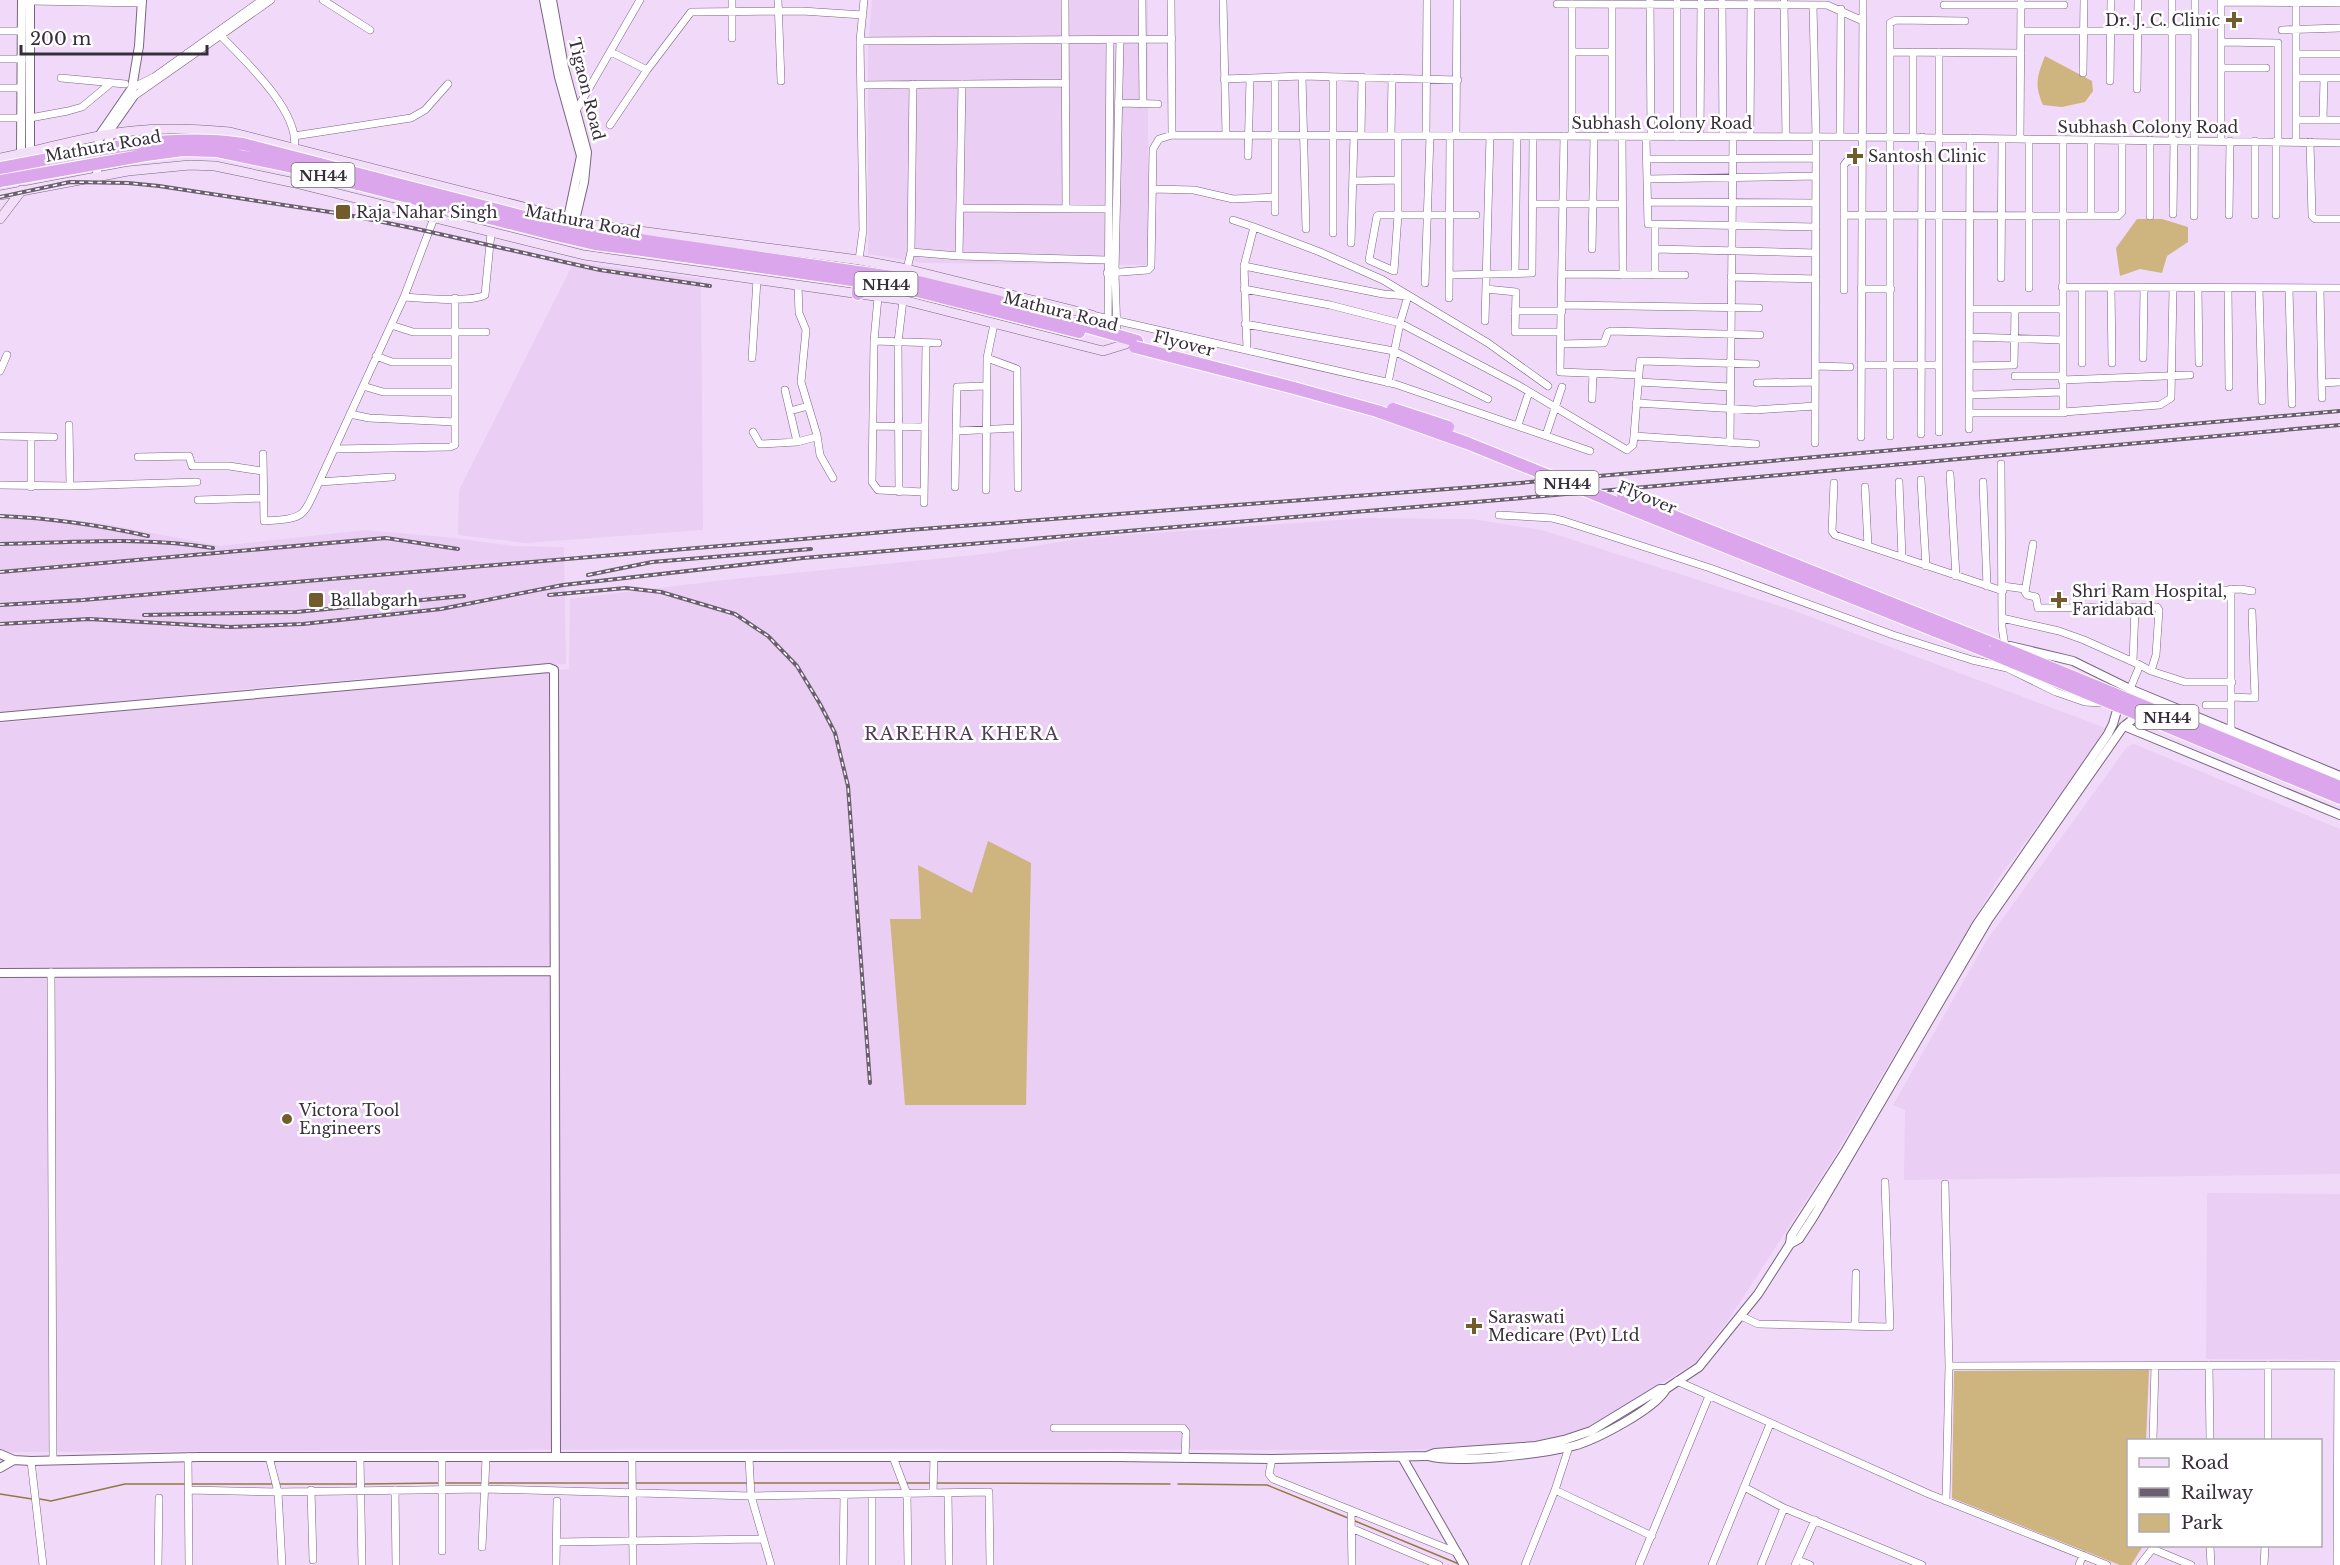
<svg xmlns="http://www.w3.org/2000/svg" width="2340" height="1565" font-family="'Libre Baskerville',serif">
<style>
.built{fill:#eacef3}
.green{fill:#ceb47f}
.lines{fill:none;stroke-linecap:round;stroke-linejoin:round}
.stream{stroke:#947844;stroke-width:1.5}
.minor-casing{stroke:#796580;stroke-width:8}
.tertiary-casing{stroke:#796580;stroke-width:10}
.secondary-casing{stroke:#796580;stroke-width:10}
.trunk-casing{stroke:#fff;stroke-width:14}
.minor{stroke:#fff;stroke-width:7}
.tertiary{stroke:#fff;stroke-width:8}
.secondary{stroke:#f2def8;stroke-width:9}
.trunk{stroke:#dba6ec;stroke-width:12}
.rail-casing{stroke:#6a5e6f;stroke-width:4}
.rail{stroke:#fff;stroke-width:1.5;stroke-dasharray:4.5;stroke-linecap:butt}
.trunk-bridge-casing{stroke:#fff;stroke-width:14;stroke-linecap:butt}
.trunk-bridge{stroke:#dba6ec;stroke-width:12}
.poi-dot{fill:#735c2c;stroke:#fff;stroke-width:2}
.labels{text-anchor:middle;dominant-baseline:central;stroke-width:5;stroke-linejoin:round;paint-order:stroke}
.shield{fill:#fff;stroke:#736d75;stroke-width:1.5}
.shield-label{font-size:15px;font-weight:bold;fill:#372e3a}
.poi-label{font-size:16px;fill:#372e3a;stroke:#fff;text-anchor:start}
.street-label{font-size:16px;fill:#372e3a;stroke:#fff}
.neighbourhood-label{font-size:18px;letter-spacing:1.5px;fill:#4f3c55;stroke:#fff}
</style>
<rect width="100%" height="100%" fill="#f1daf9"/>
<!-- built -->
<path class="built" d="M 872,0 L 1148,0 L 1148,265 L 923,263 L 868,254 L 868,50 Z
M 574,262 L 701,279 L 703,530 L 526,543 L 458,535 L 459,490 Z
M 0,515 L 25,515 L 105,524 L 221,546 L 365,530 L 454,538 L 513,546 L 564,547 L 566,664 L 309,683 L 0,713 Z
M 1367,518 L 1471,519 L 1542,530 L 1795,611 L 2108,729 L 1998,879 L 1834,1157 L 1729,1319 L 1696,1362 L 1579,1434 L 1498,1446 L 1411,1450 L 703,1449 L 0,1452 L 0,723 L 569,669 L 570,599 L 724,580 L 984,554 L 1084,538 Z
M 2134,744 L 2340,829 L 2340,1174 L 1904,1180 L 1905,1110 L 1893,1105 L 1987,940 L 2127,747 Z
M 2207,1193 L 2340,1194 L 2340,1360 L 2206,1359 Z"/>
<!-- green -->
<path class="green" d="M 2045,56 L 2092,81 L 2093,91 L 2085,102 L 2062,107 L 2043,105 C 2034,84 2037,77 2045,56 Z
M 2137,219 L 2162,219 L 2188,227 L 2188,242 L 2167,256 L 2162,273 L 2140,269 L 2120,276 L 2116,248 Z
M 988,841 L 1031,863 L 1026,1105 L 905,1105 L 890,919 L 921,919 L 918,865 L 972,893 Z
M 2149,1370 L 2146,1440 L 2128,1440 L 2128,1546 L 2143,1546 L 2131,1565 L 2120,1565 L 1952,1498 L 1954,1371 Z"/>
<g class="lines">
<!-- stream -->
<path class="stream" d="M 446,1483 L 483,1483
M 488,1483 L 630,1483
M 636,1483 L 747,1483
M 754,1483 L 900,1483
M 904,1483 L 930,1483
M 937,1483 L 1170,1484
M 191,1484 L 273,1484
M 278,1484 L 357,1484
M 365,1484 L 438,1483
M 1178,1484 L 1267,1485 L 1348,1518
M 0,1494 L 32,1499
M 40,1499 L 51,1501 L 125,1484 L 186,1484
M 1355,1521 L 1459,1564"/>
<!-- minor casing -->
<g class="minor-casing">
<path id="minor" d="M 323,0 L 370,30
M 778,0 L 781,81
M 1065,0 L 1066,209
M 1142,0 L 1143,104
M 1171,0 L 1172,135
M 1223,0 L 1226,134
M 1650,0 L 1651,137
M 1722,0 L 1723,137
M 2296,0 L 2296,142
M 30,1 L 142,3
M 1784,2 L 1786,137
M 2221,2 L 2340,3
M 1557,4 L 1827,5 L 1863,21
M 1612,4 L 1612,137
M 1813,5 L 1816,137 L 1815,443
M 1944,5 L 2064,5
M 2282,30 L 2340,28
M 0,31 L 22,31
M 2021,31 L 2195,31
M 218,33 C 242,58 302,112 294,150
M 732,38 L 732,0
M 860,41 L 1172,39
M 2221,42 L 2278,43 L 2278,141
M 611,52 L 647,70
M 1573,52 L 1612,52
M 1890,52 L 2021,53
M 1913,52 L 1913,137
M 1939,52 L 1939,432
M 2297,54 L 2340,54
M 0,59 L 22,59
M 2221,68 L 2266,68
M 2083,73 L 2084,0
M 1302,76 L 1306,229
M 1333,77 L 1333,233
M 61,78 L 125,84
M 2297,78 L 2340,78
M 1224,79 L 1302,76 L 1458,80
M 2110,81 L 2111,0
M 913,84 L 911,252 L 959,256 L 1107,260
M 861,85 L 1066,83
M 0,88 L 21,88
M 132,88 L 154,77 L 262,0
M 2137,89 L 2138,0
M 133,97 L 271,0
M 1118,103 L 1158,104
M 577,109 L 640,0
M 0,118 L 21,118
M 30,118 L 68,111 L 82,107 L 111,83
M 2297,120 L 2340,120
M 2323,120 L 2324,78
M 610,125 L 647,70 L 691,12 L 802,11 L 863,15
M 1361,135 L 1362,77
M 1391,135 L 1392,78
M 1456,135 L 1457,0
M 294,136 L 411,118 L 425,110 L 448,84
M 1398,136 L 1398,215 L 1394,271 L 1369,260 L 1377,216 L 1379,215 C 1411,215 1443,215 1476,215
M 1426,136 L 1427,0
M 1564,136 L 1560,372 L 1638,375
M 1572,136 L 1572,4
M 1677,137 L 1677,2
M 1700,137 L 1701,2
M 1750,137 L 1751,0
M 1840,137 L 1841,9
M 1622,138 L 1623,275
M 1646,138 L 1648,224 L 1816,227
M 2020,139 L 2021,0
M 2029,139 L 2029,288
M 2063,140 L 2063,412 L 2160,405 L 2171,398 L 2173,288
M 2150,140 L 2150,216
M 2172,140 L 2172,0
M 2221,140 L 2221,0
M 2255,141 L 2255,215
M 2310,142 L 2312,216 L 2315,219 L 2340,219
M 1248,156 L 1250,79
M 1647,159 L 1816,158
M 1647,179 L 1816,176
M 1353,181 L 1398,180
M 1153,189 L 1194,190 L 1233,199 L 1275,197
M 1647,202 L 1816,203
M 1533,204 L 1622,204
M 960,208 L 1108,209
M 1275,212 L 1275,79
M 2173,214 L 2174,140
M 1845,215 L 2118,216 L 2122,212 L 2122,140
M 2229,215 L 2230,141
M 2276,215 L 2276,141
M 2091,216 L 2091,140
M 2194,216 L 2195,0
M 1233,220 L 1254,227
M 1655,225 L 1655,275
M 1351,243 L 1354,135
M 1592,249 L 1594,137
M 1655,249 L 1816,253
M 959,256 L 962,84
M 859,260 L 863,230 L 860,41 L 864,0
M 1244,266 L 1383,294 L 1408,296 L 1400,323 L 1388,383
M 907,269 L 911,252
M 1107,273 L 1148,270 L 1151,267 L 1153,149 L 1159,139 L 1172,135 L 1862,137 L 2340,143
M 1515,274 L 1517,136
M 1563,274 L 1685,275
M 1449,275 L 1532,273 L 1533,137
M 1731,277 L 1816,279
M 2001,278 L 2002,139
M 1425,283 L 1430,136
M 798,285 L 799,313 L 806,330 L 801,382 L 817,435 L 820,455 L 833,478
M 2062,287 L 2340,288
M 2111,287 L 2112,363
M 2198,288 L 2199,363
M 2228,288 L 2229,387
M 2259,288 L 2262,401
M 2289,288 L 2292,404
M 2320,288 L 2322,398
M 1244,289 L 1330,305 L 1400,323 L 1518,385 L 1627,450 L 1633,445 L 1634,436 L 1640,361 L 1756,364
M 1486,289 L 1516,292 L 1515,332 L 1561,332
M 1861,289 L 1891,289
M 1844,290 L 1844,165 L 1847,161 L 1862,159
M 404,297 C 422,298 470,303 485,295 L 491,233
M 878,297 L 874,341 L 872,482 L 878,490 L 924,492
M 1449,298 L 1450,136
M 1562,305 L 1759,308
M 1969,309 L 2062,309
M 1515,311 L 1562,311
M 1092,315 L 1395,384 L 1590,451
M 1485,321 L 1490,136
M 994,324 L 987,358 L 1017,369 L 1018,488
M 1245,324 L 1394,351 L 1488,399
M 391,325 L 413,332 L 486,332
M 1108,332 L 1110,40
M 1117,334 L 1115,273 L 1120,40
M 1969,337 L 2062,340
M 874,341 L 938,343
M 1561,344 L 1604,343 L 1608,332 L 1611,331 L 1760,335
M 1247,349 L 1244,266 L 1254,227 L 1320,252 L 1383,280 L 1488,343 L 1548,386
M 376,356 L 392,362 L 454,362
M 752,358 L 757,280
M 2143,358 L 2144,288
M 2082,363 L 2082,287
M 1861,365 L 1939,365
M 1816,366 L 1850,367
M 1969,366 L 2014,365 L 2015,309
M 0,371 L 7,355
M 2015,376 L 2062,376
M 2062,380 L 2190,375
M 1638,382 L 1730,387
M 1757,383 L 1815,382
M 2322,383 L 2340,382
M 363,386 L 383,392 L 455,392
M 785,390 L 797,442
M 1969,395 L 2062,392
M 1592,399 L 1593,373
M 1636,403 L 1755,410 L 1815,406
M 790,411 L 808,406
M 1969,413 L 2064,413
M 350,414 L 369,418 L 455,422
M 69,425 L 70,486
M 1518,425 L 1529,392
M 874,426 L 925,427
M 1969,429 L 1970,138
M 957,431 L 1016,428
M 753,432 L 760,444 L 797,442 L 816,437
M 1921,434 L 1922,137
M 1546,435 L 1562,387
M 0,436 L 54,437
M 1634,436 L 1756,444
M 1890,436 L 1890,23 L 1896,20 L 1965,21
M 31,437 L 31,487
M 1861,437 L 1863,0
M 1730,443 L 1733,137
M 334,449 L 450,447 L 455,445 L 455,298
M 263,454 L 264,521 C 305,518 302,519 319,482 L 404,297 L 434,218
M 138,457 L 189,456 L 192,466 L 229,466 L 262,471
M 2001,464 L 2002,627 L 2005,646
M 1950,474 L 1956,576
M 1921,480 L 1926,566
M 319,482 L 392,477
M 1899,482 L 1902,557
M 1983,482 L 1987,586
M 1834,483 L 1832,531 L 1835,535 L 2003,591
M 0,485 L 70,486 L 197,482
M 955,487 L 957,387 L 986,386
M 1865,487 L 1868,546
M 986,490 L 987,358
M 899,492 L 898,342 L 903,300
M 198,500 L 263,498
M 924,503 L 926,343
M 1499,515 L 1552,518 L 1564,521 L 1710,568 L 1893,635 L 1972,660 L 2007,668 L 2056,692 L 2085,702 L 2101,703
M 2033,544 L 2025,592 L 2027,595 L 2036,597 L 2038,608 L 2157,607 L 2159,610 L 2156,655 L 2151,671 L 2140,665 L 2130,689
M 2003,586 L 2025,589
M 2231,589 L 2231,731
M 2197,591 L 2241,589 L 2252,591
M 2002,618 L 2059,631 L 2084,640 L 2140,665
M 2133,661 L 2135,608
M 2151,671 L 2185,682 L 2232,682
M 2232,697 L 2255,698 L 2252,612
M 2206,705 L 2231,705
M 51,972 L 53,1459
M 1945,1184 L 1949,1366 L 1946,1501
M 1741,1316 L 1758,1324 L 1890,1327 L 1885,1182
M 1855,1326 L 1856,1273
M 2209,1365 L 2210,1440
M 1949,1366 L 2340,1365
M 1677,1381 L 1929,1494 L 2107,1565
M 1054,1428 L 1183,1428 L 1186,1432 L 1185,1458
M 2153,1440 L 2155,1366
M 2268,1440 L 2268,1365
M 188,1457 L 189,1565
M 269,1457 L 278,1492 L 282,1565
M 632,1457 L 633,1565
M 893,1457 L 907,1494 L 908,1565
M 360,1458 L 362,1565
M 749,1458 L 751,1496 L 771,1565
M 1272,1459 L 1269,1474 L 1273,1479 L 1458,1553
M 31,1461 L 43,1565
M 1744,1487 L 1784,1508 L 1922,1565
M 188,1490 L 278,1492 L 485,1489 L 751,1496 L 989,1492 L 990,1565
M 311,1490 L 313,1560
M 395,1490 L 396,1565
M 1555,1490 L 1652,1536
M 933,1493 L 934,1457
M 948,1493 L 949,1565
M 872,1494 L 872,1565
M 1351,1511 L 1352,1565
M 1351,1528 L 1439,1565
M 557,1542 L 763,1539
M 2152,1546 L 2155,1550 L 2191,1565
M 2210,1546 L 2211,1565
M 482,1547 L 486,1458
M 442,1551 L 442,1458
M 1798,1560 L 1810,1565
M 158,1565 L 159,1498
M 556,1565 L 557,1501
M 843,1565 L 844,1495
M 1525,1565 L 1555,1490 L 1569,1447
M 1639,1565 L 1709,1396
M 1712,1565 L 1770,1424
M 1761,1565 L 1784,1508
M 1795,1565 L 1815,1520
M 2079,1565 L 2083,1555
M 2140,1565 L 2153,1548
M 2264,1565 L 2265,1546
M 2337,1565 L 2338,1365"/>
</g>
<!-- tertiary casing -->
<g class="tertiary-casing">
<path id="tertiary" d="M 544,0 L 559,77 L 581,156 L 568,218
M 552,0 L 564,67 L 587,152 L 584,182 L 575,220
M 30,153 L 30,0
M 106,153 L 112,127 L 133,97 L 132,88 L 139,46 L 142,0
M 21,154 L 22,0
M 97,176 L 99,136 L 132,88
M 2010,646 L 2073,661 L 2130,689 L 2340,776
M 0,717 L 549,668 L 554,670 L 556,1457
M 2124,726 L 2340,815
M 0,973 L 554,971
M 1790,1244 L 1799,1239 L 1814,1216 L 1988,920 L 2123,727 L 2138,715
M 0,1454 L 14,1460 L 31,1461 L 198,1457 L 1117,1457 L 1272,1459 L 1427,1456 L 1435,1453 L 1536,1446 L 1564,1440 L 1591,1431 L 1660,1389 L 1666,1389 L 1699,1367 L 1758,1294 L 1790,1244 L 1791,1236 L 1845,1152 L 1977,924 L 2108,734 L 2113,724 L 2118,707
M 1428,1456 C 1456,1464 1543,1454 1573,1446 C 1596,1440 1655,1409 1666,1389
M 1402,1457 L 1464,1565
M 0,1468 L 14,1460"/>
</g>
<!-- secondary casing -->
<g class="secondary-casing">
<path id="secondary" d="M 0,158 C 44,150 88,135 133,131 C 165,127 198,129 230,132 L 594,225 L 859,260 L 907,269 L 1092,315 L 1103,330
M 0,195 L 128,171 L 190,165 L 215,166 L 295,183 L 584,255 L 903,300 L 1103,351 L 1126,344
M 0,219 L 22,190"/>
</g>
<!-- trunk casing -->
<g class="trunk-casing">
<path id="trunk" d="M 639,240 L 906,279 L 993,300 L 1137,341
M 642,250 L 901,287 L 1079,332
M 858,294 L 859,280
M 1986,641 L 2340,787
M 1988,652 L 2340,798"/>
</g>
<!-- minor -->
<use href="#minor" class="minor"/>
<!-- tertiary -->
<use href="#tertiary" class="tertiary"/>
<!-- secondary -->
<use href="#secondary" class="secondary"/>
<!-- trunk -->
<use href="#trunk" class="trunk"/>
<!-- rail casing -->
<g class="rail-casing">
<path id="rail" d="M 0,197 L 70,182 L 128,183 L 159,186 L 343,214 L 417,229 L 600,270 L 710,286
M 0,516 C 50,518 99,525 148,536
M 0,544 C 71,543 143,536 213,548
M 0,572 L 386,538 L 458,549
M 588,575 L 652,562 L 811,549
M 549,595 L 626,588 L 661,592 L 735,614 L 768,636 L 797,666 L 820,704 L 835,733 L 848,786 L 870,1083
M 0,605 L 83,600 L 908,530 L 1474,487 L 2340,411
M 144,615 L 296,612 L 464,596
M 0,624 L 89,619 L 230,627 L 303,624 L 441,609 L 563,585 L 803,558 L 1511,499 L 2340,425"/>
</g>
<!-- rail -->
<use href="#rail" class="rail"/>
<!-- trunk-bridge casing -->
<g class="trunk-bridge-casing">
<path id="trunk-bridge" d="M 0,168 C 80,154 161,132 243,144 L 555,225 L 595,234 L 639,240
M 0,181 L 146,155 L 183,150 L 216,151 L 288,166 L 552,234 L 595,244 L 642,250
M 1135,347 L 1294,388 L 1377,411 L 1467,443 L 1988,652
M 1393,409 L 1448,427
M 1623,496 L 1986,641"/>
</g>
<!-- trunk-bridge -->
<use href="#trunk-bridge" class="trunk-bridge"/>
</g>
<!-- markers -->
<g class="poi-dot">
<path d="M2231 11h6v6h6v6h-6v6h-6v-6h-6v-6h6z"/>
<path d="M1852 147h6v6h6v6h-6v6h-6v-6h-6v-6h6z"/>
<rect x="335" y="204" width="16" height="16" rx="3"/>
<rect x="308" y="592" width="16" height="16" rx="3"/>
<path d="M2056 591h6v6h6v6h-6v6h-6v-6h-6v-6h6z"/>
<circle cx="287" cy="1119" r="6"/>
<path d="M1471 1317h6v6h6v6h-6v6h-6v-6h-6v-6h6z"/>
</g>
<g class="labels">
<!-- shield labels -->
<g class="shield">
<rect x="291.5" y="163" width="63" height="24" rx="4.5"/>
<rect x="854.5" y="272" width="63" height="24" rx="4.5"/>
<rect x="1535.5" y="471" width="63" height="24" rx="4.5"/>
<rect x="2135.5" y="705" width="63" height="24" rx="4.5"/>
</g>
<g class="shield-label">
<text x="323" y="175">NH44</text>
<text x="886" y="284">NH44</text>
<text x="1567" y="483">NH44</text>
<text x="2167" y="717">NH44</text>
</g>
<!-- poi labels -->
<g class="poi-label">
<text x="2220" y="20" text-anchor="end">Dr. J. C. Clinic</text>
<text x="1868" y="156">Santosh Clinic</text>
<text x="356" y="212">Raja Nahar Singh</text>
<text x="2072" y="591">Shri Ram Hospital,<tspan x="2072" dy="18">Faridabad</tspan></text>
<text x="330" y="600">Ballabgarh</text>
<text x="299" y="1110">Victora Tool<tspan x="299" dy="18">Engineers</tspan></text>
<text x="1488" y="1317">Saraswati<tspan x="1488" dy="18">Medicare (Pvt) Ltd</tspan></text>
</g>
<!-- street labels -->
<g class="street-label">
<text transform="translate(587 89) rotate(76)">Tigaon Road</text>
<text x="1662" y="123">Subhash Colony Road</text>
<text x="2148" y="127">Subhash Colony Road</text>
<text transform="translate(103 146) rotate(-10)">Mathura Road</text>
<text transform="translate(583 221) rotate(11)">Mathura Road</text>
<text transform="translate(1061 311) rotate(14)">Mathura Road</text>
<text transform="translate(1184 343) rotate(14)">Flyover</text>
<text transform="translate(1647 497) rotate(22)">Flyover</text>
</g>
<!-- neighbourhood labels -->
<g class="neighbourhood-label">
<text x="962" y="734">RAREHRA KHERA</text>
</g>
</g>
<!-- legend -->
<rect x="2127" y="1439" width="195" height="108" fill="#ffffff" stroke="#afabb0" stroke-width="1.5"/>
<rect x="2139" y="1458" width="30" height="9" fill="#f2def8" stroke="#afabb0" stroke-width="1.5"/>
<text x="2181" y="1469" font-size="18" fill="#372e3a">Road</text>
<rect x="2139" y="1488" width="30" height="9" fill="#6a5e6f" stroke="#afabb0" stroke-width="1.5"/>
<text x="2181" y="1499" font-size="18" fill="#372e3a">Railway</text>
<rect x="2139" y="1514" width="30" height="18" fill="#ceb47f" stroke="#afabb0" stroke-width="1.5"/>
<text x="2181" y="1529" font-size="18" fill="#372e3a">Park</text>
<!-- scale -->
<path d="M21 45v9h186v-9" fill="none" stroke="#372e3a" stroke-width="3"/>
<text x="30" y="45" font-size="18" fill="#372e3a" stroke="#ffffff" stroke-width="4.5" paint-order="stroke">200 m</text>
</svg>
